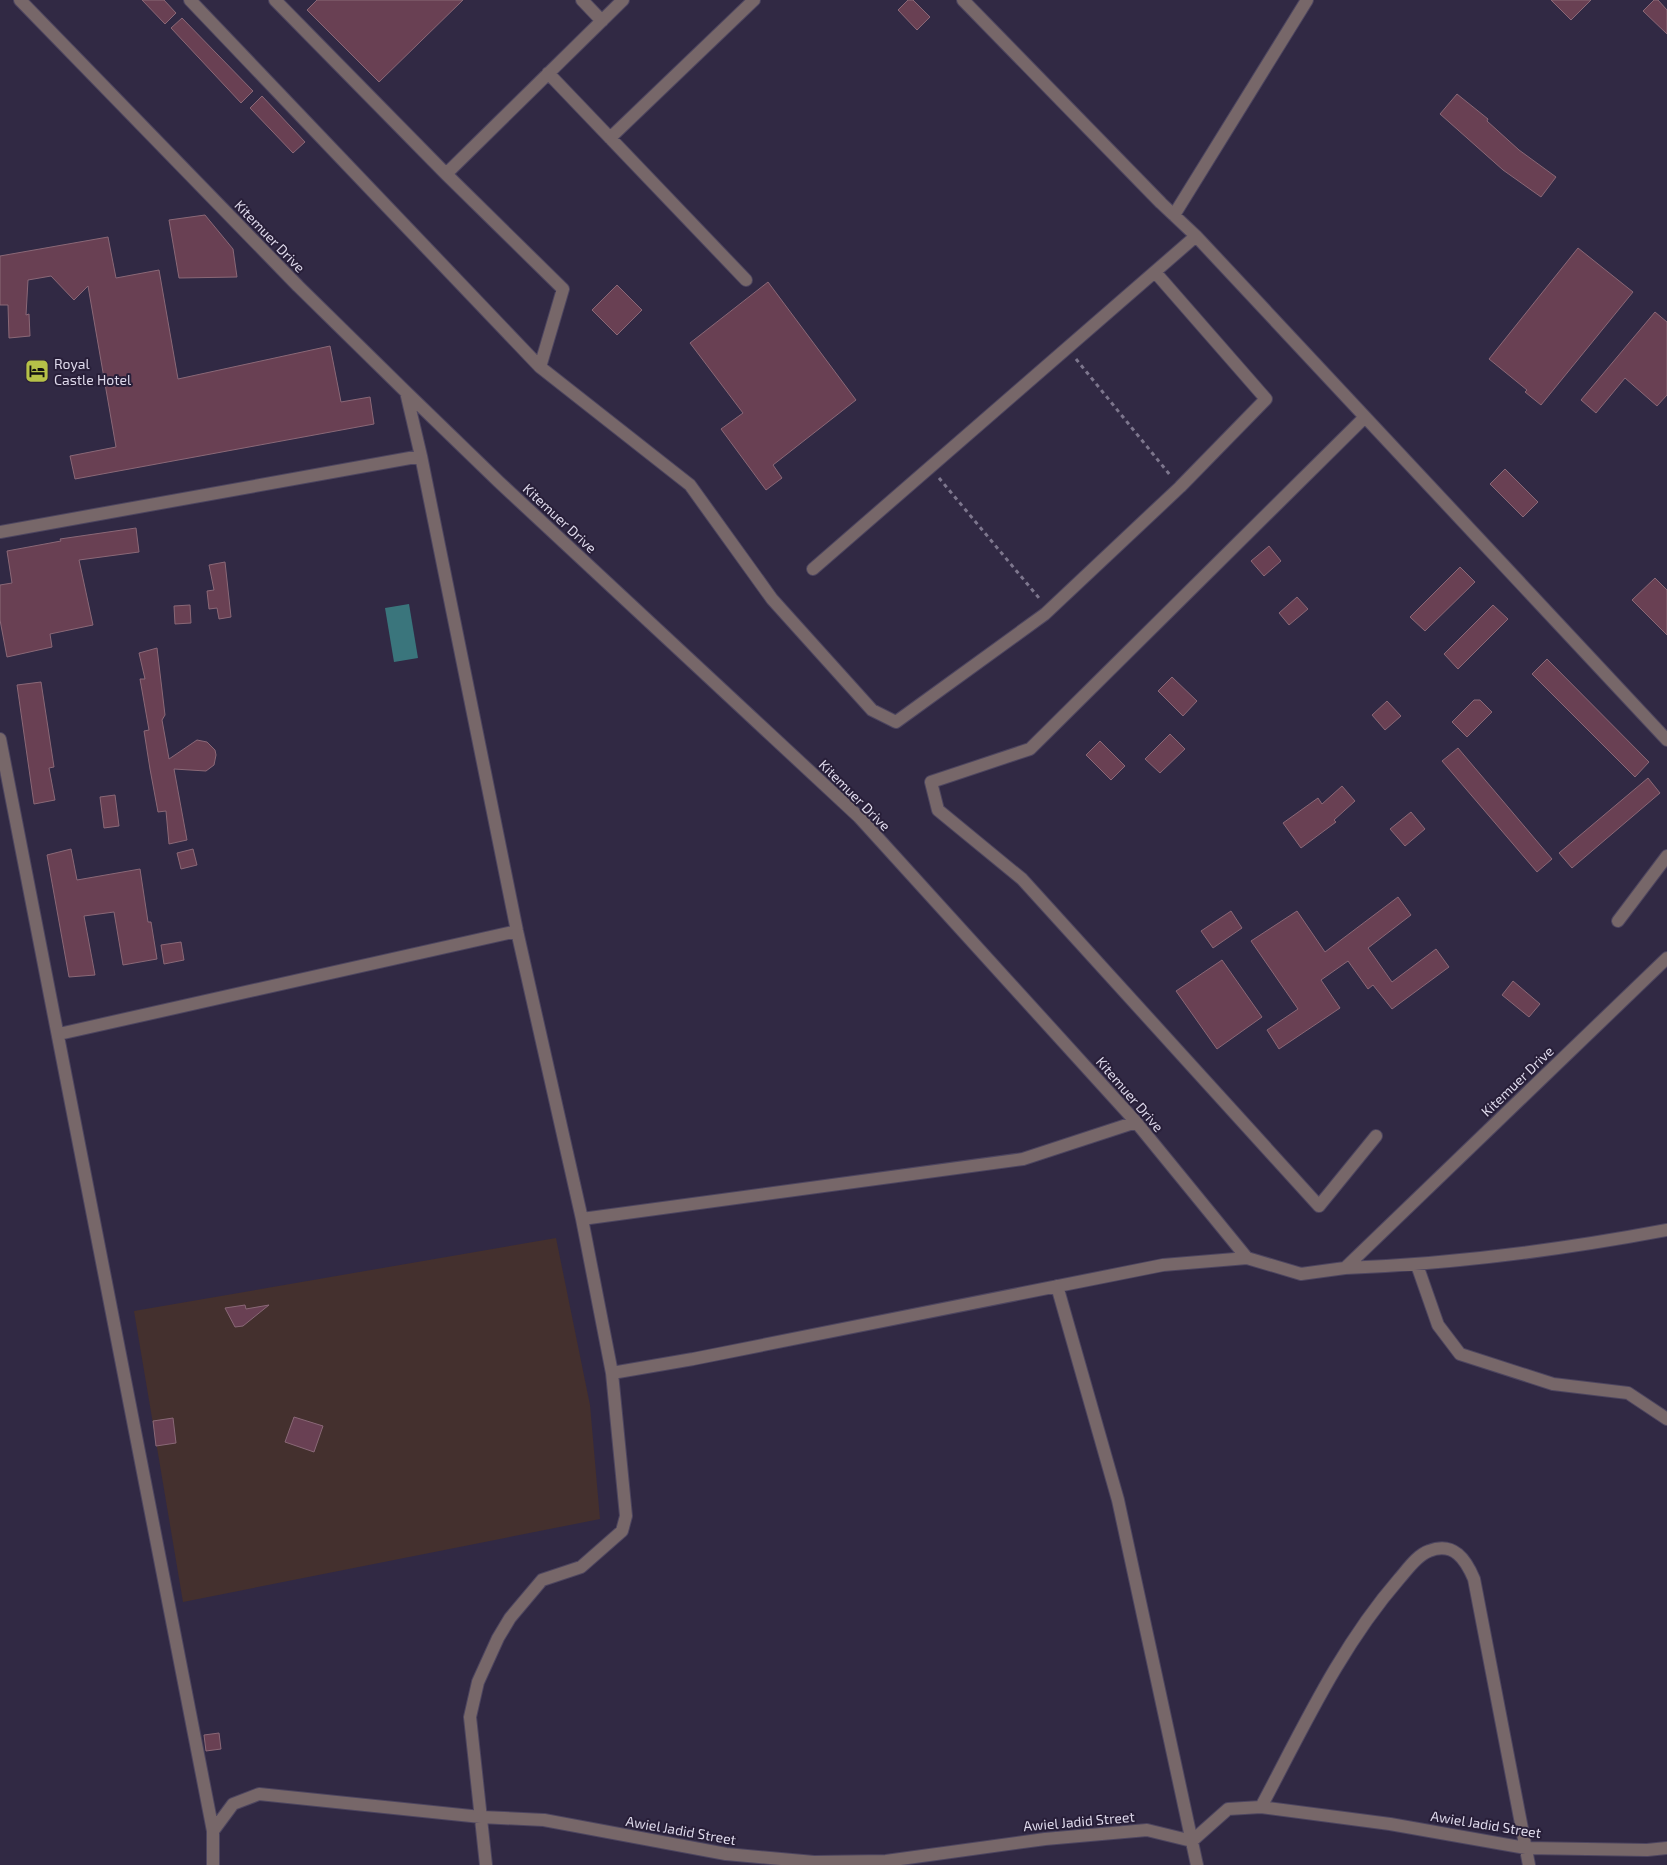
<svg xmlns="http://www.w3.org/2000/svg" width="1667" height="1865" font-family="'Exo 2',sans-serif">
<style>
.commercial{fill:#44302e}
.water{fill:#3a757c}
.building{fill:#694053;stroke:#8a6877}
.lines{fill:none;stroke-linecap:round;stroke-linejoin:round}
.minor-casing{stroke:#4d455f;stroke-width:14}
.path{stroke:#7d768d;stroke-width:3;stroke-dasharray:4 4;stroke-linecap:butt}
.minor{stroke:#776769;stroke-width:12}
.labels{text-anchor:middle;dominant-baseline:central;stroke-width:4;stroke-linejoin:round;paint-order:stroke}
.street-label{font-size:14px;fill:#ded9eb;stroke:#281f39}
.poi-label{font-size:14px;fill:#ded9eb;stroke:#281f39;text-anchor:start}
</style>
<rect width="100%" height="100%" fill="#312944"/>
<!-- commercial -->
<path class="commercial" d="M 556,1238 L 590,1405 L 600,1519 L 183,1602 L 134,1311 Z"/>
<!-- water -->
<path class="water" d="M 409,604 L 418,658 L 394,662 L 385,608 Z"/>
<!-- building -->
<path class="building" d="M 142,0 L 164,0 L 176,13 L 165,24 Z
M 317,0 L 463,0 L 379,82 L 307,10 Z
M 908,0 L 913,0 L 930,17 L 917,30 L 898,10 Z
M 1551,0 L 1591,0 L 1571,20 Z
M 1654,0 L 1658,0 L 1667,10 L 1667,34 L 1643,11 Z
M 182,18 L 253,91 L 241,103 L 171,28 Z
M 1457,94 L 1488,119 L 1487,121 L 1519,150 L 1556,177 L 1541,197 L 1503,170 L 1440,114 Z
M 262,96 L 305,142 L 293,153 L 250,108 Z
M 205,215 L 233,249 L 237,277 L 179,278 L 169,220 Z
M 108,237 L 116,278 L 159,270 L 178,379 L 330,346 L 341,402 L 370,397 L 374,424 L 75,479 L 70,456 L 116,447 L 88,286 L 74,300 L 51,276 L 28,280 L 26,315 L 29,314 L 30,336 L 9,338 L 8,305 L 0,305 L 0,256 Z
M 1578,248 L 1633,292 L 1541,405 L 1525,392 L 1527,390 L 1489,359 Z
M 768,282 L 856,400 L 773,465 L 782,478 L 766,490 L 721,429 L 743,413 L 690,343 Z
M 617,285 L 642,310 L 617,335 L 592,310 Z
M 1655,312 L 1667,322 L 1667,395 L 1657,406 L 1625,378 L 1596,413 L 1581,400 Z
M 1505,469 L 1538,502 L 1523,517 L 1490,484 Z
M 136,528 L 139,552 L 79,560 L 93,625 L 50,634 L 52,647 L 7,657 L 0,620 L 0,585 L 12,583 L 7,551 L 61,541 L 60,539 Z
M 1269,546 L 1281,561 L 1264,576 L 1251,561 Z
M 225,562 L 231,617 L 219,619 L 217,608 L 209,609 L 207,591 L 214,590 L 209,565 Z
M 1460,567 L 1475,582 L 1425,631 L 1410,617 Z
M 1655,578 L 1667,590 L 1667,635 L 1632,600 Z
M 1297,597 L 1308,609 L 1289,625 L 1279,613 Z
M 190,605 L 191,623 L 175,624 L 174,606 Z
M 1493,605 L 1508,619 L 1458,669 L 1444,654 Z
M 157,648 L 165,715 L 162,720 L 169,759 L 197,740 L 207,742 L 215,750 L 216,755 L 214,765 L 206,771 L 174,769 L 187,840 L 169,844 L 166,811 L 158,812 L 150,769 L 144,731 L 149,730 L 140,679 L 145,679 L 139,653 Z
M 1547,659 L 1649,762 L 1635,777 L 1532,674 Z
M 1172,677 L 1197,701 L 1183,716 L 1158,691 Z
M 41,682 L 54,767 L 49,768 L 55,800 L 34,804 L 17,685 Z
M 1474,700 L 1480,700 L 1492,712 L 1467,737 L 1452,722 Z
M 1387,701 L 1401,716 L 1385,730 L 1372,715 Z
M 1170,734 L 1185,749 L 1160,773 L 1145,759 Z
M 1100,741 L 1125,766 L 1111,780 L 1086,755 Z
M 1458,748 L 1552,859 L 1537,872 L 1442,761 Z
M 1648,778 L 1660,793 L 1572,868 L 1559,853 Z
M 1342,786 L 1355,801 L 1334,820 L 1336,822 L 1301,848 L 1283,823 L 1318,798 L 1322,804 Z
M 115,795 L 119,826 L 104,828 L 100,797 Z
M 1411,812 L 1425,829 L 1405,846 L 1390,829 Z
M 71,849 L 77,880 L 140,869 L 148,922 L 151,922 L 157,959 L 123,965 L 114,912 L 84,916 L 95,975 L 69,977 L 47,855 Z
M 193,849 L 197,865 L 181,869 L 177,853 Z
M 1398,897 L 1411,915 L 1368,948 L 1392,982 L 1436,949 L 1449,967 L 1392,1009 L 1373,985 L 1368,989 L 1348,961 L 1321,980 L 1340,1008 L 1279,1049 L 1267,1030 L 1298,1009 L 1251,941 L 1297,911 L 1325,952 Z
M 1231,911 L 1242,928 L 1213,948 L 1201,931 Z
M 181,942 L 184,960 L 164,964 L 161,945 Z
M 1222,960 L 1262,1017 L 1217,1049 L 1176,991 Z
M 1513,981 L 1540,1004 L 1529,1017 L 1502,995 Z
M 245,1305 L 246,1309 L 269,1305 L 243,1326 L 235,1327 L 225,1308 Z
M 294,1417 L 323,1426 L 314,1452 L 285,1442 Z
M 173,1418 L 176,1443 L 156,1446 L 153,1421 Z
M 219,1733 L 221,1749 L 206,1751 L 204,1735 Z"/>
<g class="lines">
<!-- minor casing -->
<g class="minor-casing">
<path id="minor" d="M 20,0 L 298,286 L 406,392 L 499,482 L 859,817 L 1136,1122 L 1247,1258 L 1301,1274 L 1345,1268 L 1667,958
M 190,0 L 540,367 L 690,485 L 772,599 L 872,710 L 896,722 L 1045,614 L 1180,487 L 1266,399 L 1155,272
M 275,0 L 446,174 L 563,289 L 540,367
M 582,0 L 602,21
M 963,0 L 1161,203 L 1196,236 L 1667,740
M 548,73 L 746,280
M 610,138 L 754,0
M 446,174 L 623,0
M 1174,215 L 1307,0
M 406,392 L 421,456 L 517,931 L 582,1219 L 612,1373 L 626,1516 L 622,1531 L 581,1567 L 542,1580 L 510,1618 L 498,1638 L 478,1682 L 470,1717 L 486,1865
M 1365,417 L 1030,749 L 931,782 L 938,810 L 1022,879 L 1319,1206 L 1376,1136
M 0,532 L 421,456
M 813,569 L 1196,236
M 0,739 L 213,1831
M 1618,921 L 1667,856
M 59,1034 L 517,931
M 582,1219 L 1023,1159 L 1136,1122
M 1417,1265 L 1438,1325 L 1460,1354 L 1553,1384 L 1628,1393 L 1667,1419
M 1345,1268 C 1453,1264 1561,1250 1667,1230
M 1057,1286 L 1118,1500 L 1197,1865
M 612,1373 L 693,1359 L 1163,1265 L 1247,1258
M 1261,1807 C 1303,1728 1340,1647 1399,1579 C 1407,1570 1417,1555 1429,1551 C 1454,1541 1466,1560 1474,1579 L 1529,1865
M 1192,1841 L 1228,1809 L 1261,1807 L 1390,1824 L 1526,1848 L 1647,1850 L 1667,1848
M 213,1865 L 213,1831 L 233,1804 L 259,1794 L 481,1817 L 544,1820 L 726,1854 L 814,1862 L 886,1861 L 1045,1839 L 1147,1830 L 1192,1841"/>
</g>
<!-- path -->
<path class="path" d="M 1076,359 L 1170,475
M 939,478 L 1039,598"/>
<!-- minor -->
<use href="#minor" class="minor"/>
</g>
<!-- icons -->
<defs>
<g id="hotel-square" transform="scale(1.25)"><rect x="-9" y="-9" width="18" height="18" rx="4" fill="#b6c148" stroke="#281f39"/><path d="M-6-4.5h1.5V1H6V5H4.5V3h-9V5H-6ZM-4 0a1.8 1.8 0 1 1 3.6 0ZM.5 0V-2.5h3Q6-2.5 6 0Z" fill="#111"/></g>
</defs>
<g fill-rule="evenodd">
<use href="#hotel-square" x="37" y="371"/>
</g>
<g class="labels">
<!-- street labels -->
<g class="street-label">
<text transform="translate(270 236) rotate(46)">Kitemuer Drive</text>
<text transform="translate(560 518) rotate(43)">Kitemuer Drive</text>
<text transform="translate(855 795) rotate(45)">Kitemuer Drive</text>
<text transform="translate(1517 1081) rotate(-44)">Kitemuer Drive</text>
<text transform="translate(1130 1094) rotate(49)">Kitemuer Drive</text>
<text transform="translate(1079 1821) rotate(-5)">Awiel Jadid Street</text>
<text transform="translate(1486 1824) rotate(9)">Awiel Jadid Street</text>
<text transform="translate(681 1830) rotate(10)">Awiel Jadid Street</text>
</g>
<!-- poi labels -->
<g class="poi-label">
<text x="54" y="363">Royal<tspan x="54" dy="16">Castle Hotel</tspan></text>
</g>
</g>
</svg>
